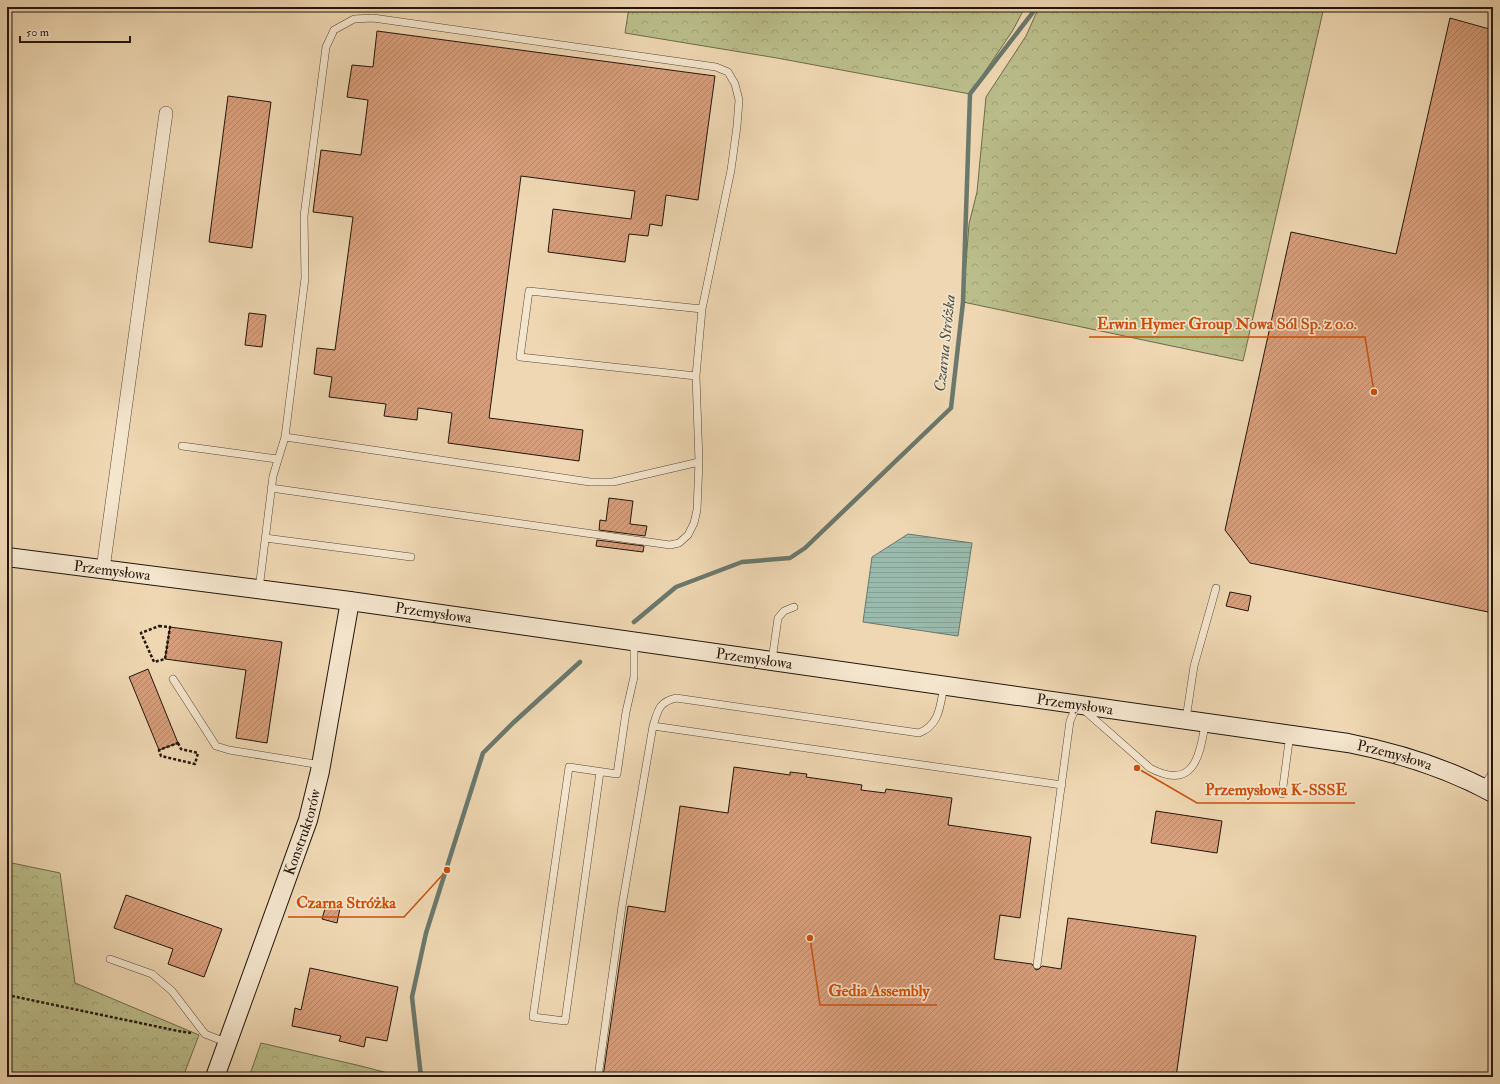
<svg xmlns="http://www.w3.org/2000/svg" width="1500" height="1084" font-family="'IM FELL Double Pica',serif">
<style>
.forest{fill:url(#forest-crowns);stroke:#6e6a4c}
.water{fill:url(#water-rules);stroke:#6a786d}
.lines{fill:none;stroke-linecap:round;stroke-linejoin:round}
.stream{stroke:#6a786d;stroke-width:4.5}
.building{fill:url(#building-hatch);stroke:#23160c}
.lane-casing{stroke:#564636;stroke-width:8}
.street-casing{stroke:#564636;stroke-width:14}
.secondary-casing{stroke:#23160c;stroke-width:20}
.path{stroke:#23160c;stroke-width:2.5;stroke-dasharray:3 2;stroke-linecap:butt}
.lane{stroke:#f4e5cd;stroke-width:7}
.street{stroke:#f4e5cd;stroke-width:13}
.secondary{stroke:#f4e5cd;stroke-width:18}
.labels{text-anchor:middle;dominant-baseline:central;stroke-width:3;stroke-linejoin:round;paint-order:stroke}
.street-label{font-size:15px;fill:#23160c;stroke:#f4e5cd}
.water-label{font-size:16px;font-style:italic;fill:#4c4f44;stroke:#f4e5cd}
.leader{fill:none;stroke:#ca4f0c;stroke-width:1.5}
.callout-dot{fill:#ca4f0c;stroke:#f4e5cd;stroke-width:1.5}
.callout-label{font-size:16px;text-anchor:middle;font-weight:bold;fill:#ca4f0c;stroke:#f4e5cd;stroke-width:3;stroke-linejoin:round;paint-order:stroke}
</style>
<defs>
<pattern id="forest-crowns" width="20" height="18" patternUnits="userSpaceOnUse"><rect width="20" height="18" fill="#babe8b"/><path d="M2 6a3 3 0 1 1 6 0M12 15a3 3 0 1 1 6 0" fill="none" stroke="#a0a377"/></pattern>
<pattern id="water-rules" width="6" height="5" patternUnits="userSpaceOnUse"><rect width="6" height="5" fill="#99baad"/><path d="M0 2.5h6" fill="none" stroke="#849f94"/></pattern>
<pattern id="building-hatch" width="6" height="6" patternUnits="userSpaceOnUse"><rect width="6" height="6" fill="#d79d7a"/><path d="M-1 1l2-2M0 6l6-6M5 7l2-2" fill="none" stroke="#b88668"/></pattern>
</defs>
<rect width="100%" height="100%" fill="#eed7b2"/>
<filter id="stains"><feTurbulence type="fractalNoise" baseFrequency=".005" numOctaves="4"/><feColorMatrix values="0 0 0 0 .2 0 0 0 0 .09 0 0 0 0 .02 0 0 0 .5 -.17"/></filter>
<radialGradient id="worn" r=".72"><stop offset=".6" stop-color="#630" stop-opacity="0"/><stop offset="1" stop-color="#630" stop-opacity=".3"/></radialGradient>
<!-- forest -->
<path class="forest" d="M 629,7 L 1025,7 L 1013,30 L 970,94 L 777,58 L 625,33 Z
M 1039,7 L 1324,7 L 1243,361 L 963,302 L 969,224 L 977,192 L 986,97 L 1026,36 Z
M 7,862 L 60,873 L 75,983 L 199,1035 L 183,1077 L 7,1077 Z
M 261,1043 L 361,1066 L 403,1077 L 249,1077 Z"/>
<!-- water -->
<path class="water" d="M 908,534 L 972,543 L 958,636 L 863,622 L 872,557 Z"/>
<g class="lines">
<!-- stream -->
<path class="stream" d="M 634,622 L 676,587 L 742,562 L 790,558 L 805,548 L 951,408 L 963,302 L 970,94 L 1037,7
M 421,1077 L 412,997 L 426,933 L 483,753 L 513,723 L 580,662"/>
</g>
<!-- building -->
<path class="building" d="M 1450,18 L 1493,30 L 1493,613 L 1250,563 L 1225,530 L 1291,232 L 1396,254 Z
M 377,31 L 715,76 L 698,200 L 666,195 L 662,226 L 650,224 L 648,236 L 629,234 L 625,262 L 548,252 L 553,209 L 631,219 L 635,191 L 521,176 L 489,418 L 583,430 L 579,461 L 448,443 L 452,413 L 418,408 L 417,420 L 384,416 L 386,404 L 329,397 L 332,377 L 314,374 L 317,348 L 335,350 L 353,217 L 313,212 L 321,150 L 361,155 L 368,100 L 347,97 L 352,65 L 373,67 Z
M 228,96 L 271,102 L 252,248 L 209,242 Z
M 249,313 L 266,315 L 262,347 L 245,345 Z
M 609,498 L 633,501 L 630,524 L 647,526 L 645,536 L 599,530 L 600,520 L 606,521 Z
M 597,540 L 644,546 L 643,552 L 596,546 Z
M 1230,592 L 1251,596 L 1248,611 L 1226,606 Z
M 170,627 L 282,642 L 267,743 L 236,738 L 246,670 L 165,659 Z
M 148,669 L 178,743 L 159,750 L 129,677 Z
M 734,767 L 790,775 L 790,772 L 807,774 L 806,777 L 862,785 L 861,790 L 885,793 L 886,789 L 952,798 L 948,825 L 1031,837 L 1020,918 L 1000,915 L 994,959 L 1032,964 L 1036,970 L 1039,969 L 1042,966 L 1061,969 L 1068,918 L 1196,936 L 1176,1077 L 603,1077 L 628,906 L 665,912 L 680,806 L 728,813 Z
M 1156,811 L 1222,821 L 1217,853 L 1151,843 Z
M 126,895 L 222,929 L 204,977 L 168,964 L 173,949 L 114,928 Z
M 326,905 L 340,908 L 337,923 L 322,919 Z
M 310,968 L 398,987 L 387,1041 L 366,1037 L 364,1047 L 339,1041 L 341,1036 L 292,1026 L 295,1008 L 301,1010 Z"/>
<g class="lines">
<!-- lane casing -->
<g class="lane-casing">
<path id="lane" d="M 696,376 L 520,357 L 529,291 L 702,309
M 285,437 L 590,482 L 613,482 L 699,462
M 182,446 L 277,459
M 265,538 L 411,557
M 259,589 L 273,476 L 285,437 L 305,278 L 304,216 L 326,47 L 334,30 L 354,19 L 373,18 L 716,67 L 728,72 L 735,84 L 739,100 L 737,126 L 731,170 L 702,309 L 696,376 L 699,462 L 697,510 L 694,523 L 688,535 L 679,543 L 670,545 L 271,488
M 772,660 L 778,618 L 784,611 L 794,607
M 173,679 L 216,746 L 229,750 L 321,765
M 1084,710 L 1150,768 C 1193,791 1200,757 1205,724
M 1186,719 L 1194,666 L 1216,588
M 653,726 L 1062,785
M 600,772 L 565,1021 L 533,1017 L 569,767 L 617,774 L 626,712 L 634,677 L 634,641
M 1483,787 L 1493,772
M 1282,794 L 1290,734
M 110,959 L 152,974 L 172,991 L 205,1034 L 228,1043
M 1037,965 L 1070,721 L 1077,705
M 598,1077 L 622,906 L 653,726 C 658,710 659,702 676,698 L 919,733 C 940,725 940,705 944,686"/>
</g>
<!-- street casing -->
<g class="street-casing">
<path id="street" d="M 103,569 L 166,113"/>
</g>
<!-- secondary casing -->
<g class="secondary-casing">
<g id="secondary">
<path id="s1" d="M 7,557 L 350,601 L 1348,743 C 1399,753 1447,768 1493,793"/>
<path id="s2" d="M 215,1077 L 308,820 L 320,771 L 350,601"/>
</g>
</g>
<!-- path -->
<path class="path" d="M 159,626 L 170,627 L 165,659 L 154,662 L 141,633 Z
M 178,743 L 181,749 L 198,753 L 195,764 L 161,756 L 159,750 Z
M 7,995 L 178,1031 L 191,1033"/>
<!-- lane -->
<use href="#lane" class="lane"/>
<!-- street -->
<use href="#street" class="street"/>
<!-- secondary -->
<use href="#secondary" class="secondary"/>
</g>
<g class="labels">
<!-- street labels -->
<g class="street-label">
<text stroke="none"><textPath href="#s1" startOffset="106">Przemysłowa</textPath></text>
<text stroke="none"><textPath href="#s1" startOffset="430">Przemysłowa</textPath></text>
<text stroke="none"><textPath href="#s1" startOffset="754">Przemysłowa</textPath></text>
<text stroke="none"><textPath href="#s1" startOffset="1078">Przemysłowa</textPath></text>
<text stroke="none"><textPath href="#s1" startOffset="1402">Przemysłowa</textPath></text>
<text stroke="none"><textPath href="#s2" startOffset="260">Konstruktorów</textPath></text>
</g>
<!-- water labels -->
<g class="water-label">
<text transform="translate(945 343) rotate(-84)">Czarna Stróżka</text>
</g>
</g>
<!-- callouts -->
<path class="leader" d="M1374 392L1365 337H1089M1137 768L1197 803H1355M447 870L404 917H288M810 938L820 1005H937"/>
<g class="callout-dot">
<circle cx="1374" cy="392" r="4"/>
<circle cx="1137" cy="768" r="4"/>
<circle cx="447" cy="870" r="4"/>
<circle cx="810" cy="938" r="4"/>
</g>
<g class="callout-label">
<text x="1227" y="329">Erwin Hymer Group Nowa Sól Sp. z o.o.</text>
<text x="1276" y="795">Przemysłowa K-SSSE</text>
<text x="346" y="908">Czarna Stróżka</text>
<text x="879" y="996">Gedia Assembly</text>
</g>
<!-- margin -->
<rect width="1500" height="1084" fill="none" stroke="#eed7b2" stroke-width="24"/>
<rect x="8" y="8" width="1484" height="1068" fill="none" stroke="#23160c" stroke-width="2"/>
<rect x="12" y="12" width="1476" height="1060" fill="none" stroke="#23160c"/>
<!-- scale -->
<path d="M20 36v6h110v-6" fill="none" stroke="#23160c" stroke-width="2"/>
<text x="26" y="36" font-size="12" fill="#23160c" stroke="#f4e5cd" stroke-width="3" paint-order="stroke">50 m</text>
<rect width="100%" height="100%" filter="url(#stains)"/>
<rect width="100%" height="100%" fill="url(#worn)"/>
</svg>
